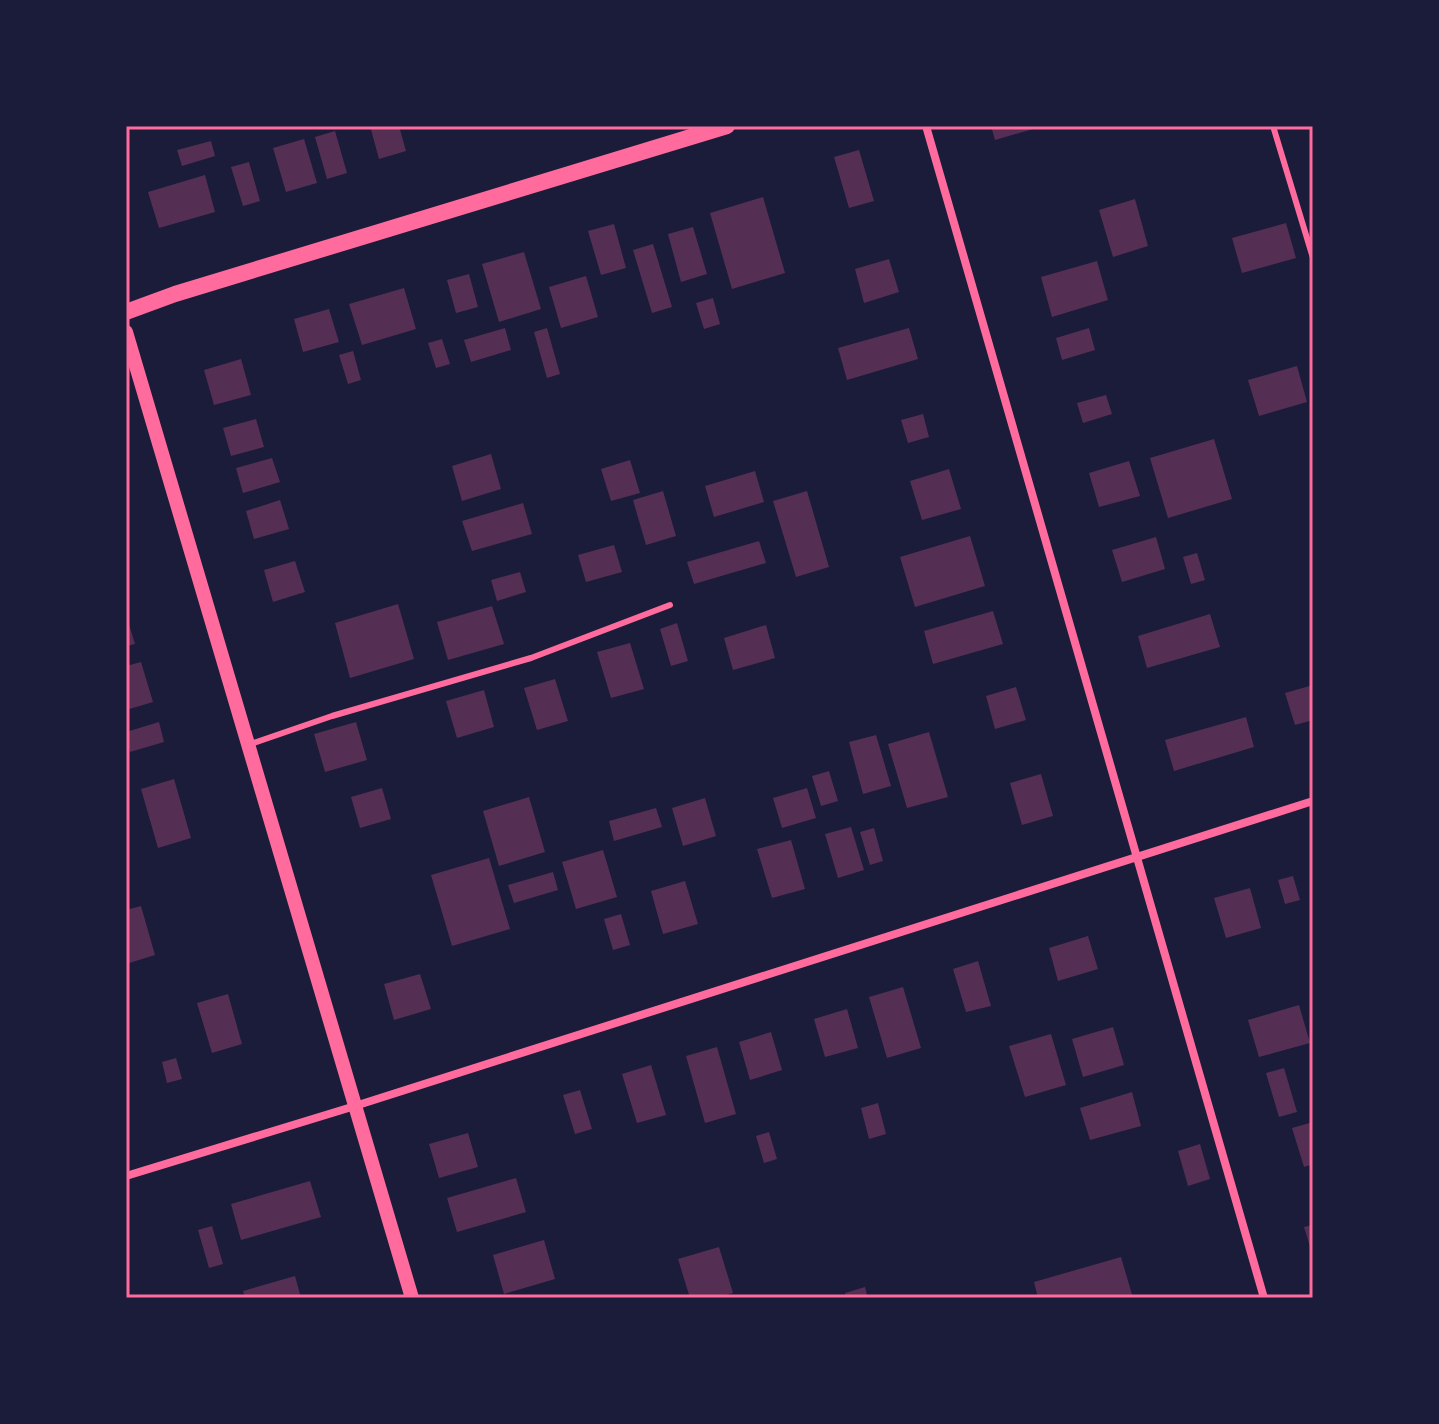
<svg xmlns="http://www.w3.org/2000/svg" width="1439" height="1424" font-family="Ubuntu,sans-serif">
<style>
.building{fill:#542f53}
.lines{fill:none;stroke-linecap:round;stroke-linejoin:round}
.service{stroke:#ff6b9d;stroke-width:6}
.minor{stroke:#ff6b9d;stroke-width:8}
.tertiary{stroke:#ff6b9d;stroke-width:14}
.secondary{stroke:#ff6b9d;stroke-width:16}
.neatline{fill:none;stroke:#ff6b9d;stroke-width:3}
</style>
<rect width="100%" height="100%" fill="#1b1b3a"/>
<!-- building -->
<path class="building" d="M 370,126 L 399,126 L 406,151 L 379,159 Z
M 991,126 L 1032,126 L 1033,129 L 995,140 Z
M 335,131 L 347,173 L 327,179 L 315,137 Z
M 304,139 L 317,183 L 286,192 L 273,148 Z
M 211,141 L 215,156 L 182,166 L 177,150 Z
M 859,150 L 874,201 L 849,208 L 834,157 Z
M 249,162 L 260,201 L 243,206 L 231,167 Z
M 205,175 L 215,212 L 159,228 L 148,192 Z
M 763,197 L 785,273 L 732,289 L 710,213 Z
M 1135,199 L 1148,246 L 1113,257 L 1099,210 Z
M 1286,223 L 1296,258 L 1242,273 L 1232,238 Z
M 614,224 L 626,268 L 601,275 L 588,231 Z
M 693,227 L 707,274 L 681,282 L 668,234 Z
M 653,244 L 672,307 L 652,313 L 633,250 Z
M 524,252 L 541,309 L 499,322 L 482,264 Z
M 889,259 L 899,292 L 864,303 L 855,269 Z
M 1097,261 L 1108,300 L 1052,317 L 1041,277 Z
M 469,274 L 478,307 L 456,313 L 447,280 Z
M 586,276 L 598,317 L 561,328 L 549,287 Z
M 404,288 L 416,329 L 362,345 L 349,304 Z
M 713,298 L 720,324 L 704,329 L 696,303 Z
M 329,309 L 339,342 L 303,352 L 294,319 Z
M 505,328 L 511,350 L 471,362 L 464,340 Z
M 547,328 L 560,374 L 547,378 L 534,332 Z
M 909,328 L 918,359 L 847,380 L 838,348 Z
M 1089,328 L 1095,350 L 1062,360 L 1056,338 Z
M 442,339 L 450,364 L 436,368 L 428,343 Z
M 353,351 L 361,380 L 348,384 L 339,355 Z
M 241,359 L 251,395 L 214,405 L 204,370 Z
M 1297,366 L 1307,402 L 1259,416 L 1248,380 Z
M 1106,395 L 1112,414 L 1083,423 L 1077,403 Z
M 923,414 L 929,437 L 908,443 L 901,420 Z
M 256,419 L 264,447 L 231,456 L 223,428 Z
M 1214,439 L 1232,499 L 1168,518 L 1150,458 Z
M 491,454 L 501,489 L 462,501 L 452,466 Z
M 272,458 L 280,482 L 243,493 L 236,468 Z
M 630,460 L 640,493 L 611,501 L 601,469 Z
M 1129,461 L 1140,496 L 1099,507 L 1089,473 Z
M 949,469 L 961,509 L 922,520 L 910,481 Z
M 755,471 L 764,502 L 714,517 L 705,486 Z
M 663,491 L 676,536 L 646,545 L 633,500 Z
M 807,491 L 829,567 L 796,577 L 773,501 Z
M 280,500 L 289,529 L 254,539 L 246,511 Z
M 523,503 L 532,534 L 472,551 L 462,521 Z
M 970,536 L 985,586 L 915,607 L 900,557 Z
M 1156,537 L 1165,569 L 1122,582 L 1112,550 Z
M 759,541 L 766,563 L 694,584 L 687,562 Z
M 614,545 L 622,572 L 586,582 L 578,555 Z
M 1197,553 L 1205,580 L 1191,584 L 1183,557 Z
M 295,561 L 305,592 L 273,602 L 264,570 Z
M 520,572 L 526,592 L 497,601 L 491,580 Z
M 398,604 L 414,659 L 350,678 L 335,623 Z
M 492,606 L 504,644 L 448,660 L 437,622 Z
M 993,611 L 1003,644 L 933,664 L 924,631 Z
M 1210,614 L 1220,647 L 1147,668 L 1138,636 Z
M 126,615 L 135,644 L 126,646 Z
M 677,623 L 688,661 L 671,666 L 660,629 Z
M 766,625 L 775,658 L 733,670 L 724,638 Z
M 630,643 L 644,689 L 611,698 L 597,652 Z
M 141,662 L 153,702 L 126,710 L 126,666 Z
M 555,679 L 568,721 L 537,730 L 524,688 Z
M 1313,685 L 1313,720 L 1295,725 L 1285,693 Z
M 1016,687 L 1026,720 L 995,729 L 986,696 Z
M 484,690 L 494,727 L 457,738 L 446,701 Z
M 1246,717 L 1254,747 L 1174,771 L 1165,740 Z
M 159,722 L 164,742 L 130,752 L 126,732 Z
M 356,722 L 367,760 L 325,772 L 314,734 Z
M 929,732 L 948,797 L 907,808 L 888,744 Z
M 876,735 L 891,786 L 863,794 L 849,742 Z
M 829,771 L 838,801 L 821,806 L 812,776 Z
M 1041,774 L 1053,816 L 1022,825 L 1010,783 Z
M 174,779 L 191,838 L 158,848 L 141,789 Z
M 382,788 L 391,819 L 360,828 L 351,797 Z
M 807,788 L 816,818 L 782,828 L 773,798 Z
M 529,797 L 545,852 L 499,866 L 483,811 Z
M 705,798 L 716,836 L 683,846 L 672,808 Z
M 656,808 L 662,827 L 614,841 L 609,821 Z
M 851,827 L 864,870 L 838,878 L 825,834 Z
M 874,828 L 883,861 L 870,865 L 860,832 Z
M 791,840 L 805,889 L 772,898 L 757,849 Z
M 603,850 L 617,897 L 576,909 L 562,862 Z
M 489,858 L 510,929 L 452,946 L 431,875 Z
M 553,872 L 558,890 L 514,903 L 508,885 Z
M 1293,876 L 1300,900 L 1285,904 L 1278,880 Z
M 685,881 L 698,924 L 663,934 L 651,891 Z
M 1250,888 L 1261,928 L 1226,938 L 1214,898 Z
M 141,906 L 155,955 L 126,964 L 126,910 Z
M 621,914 L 630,945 L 613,950 L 604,919 Z
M 1088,936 L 1098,969 L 1058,981 L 1049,948 Z
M 978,961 L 991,1006 L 966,1012 L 953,969 Z
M 420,974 L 431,1009 L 394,1020 L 384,984 Z
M 903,987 L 921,1048 L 887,1058 L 869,997 Z
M 228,994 L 242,1044 L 212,1053 L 197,1003 Z
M 1299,1005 L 1310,1043 L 1259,1057 L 1248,1020 Z
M 847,1009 L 858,1048 L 825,1057 L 814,1019 Z
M 1113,1027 L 1124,1065 L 1083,1077 L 1072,1039 Z
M 771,1032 L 782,1070 L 750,1080 L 739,1042 Z
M 1051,1034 L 1066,1085 L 1025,1097 L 1009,1046 Z
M 717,1047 L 736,1114 L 705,1123 L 686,1056 Z
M 176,1058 L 182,1079 L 167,1083 L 162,1062 Z
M 651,1065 L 666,1115 L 637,1123 L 622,1074 Z
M 1284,1068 L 1297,1112 L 1279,1117 L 1266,1073 Z
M 580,1090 L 592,1129 L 575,1134 L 563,1095 Z
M 1132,1092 L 1141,1126 L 1090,1140 L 1080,1108 Z
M 878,1103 L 886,1134 L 869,1139 L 861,1108 Z
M 1313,1122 L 1313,1164 L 1304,1167 L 1292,1128 Z
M 769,1132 L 777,1159 L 764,1163 L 756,1136 Z
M 468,1133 L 478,1167 L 439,1178 L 429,1144 Z
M 1200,1144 L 1210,1179 L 1188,1186 L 1178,1151 Z
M 516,1178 L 526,1212 L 457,1232 L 447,1198 Z
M 310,1181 L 321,1217 L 241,1240 L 231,1204 Z
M 1313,1225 L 1313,1253 L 1312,1253 L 1304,1227 Z
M 212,1226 L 223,1264 L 209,1268 L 198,1230 Z
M 544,1240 L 555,1279 L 504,1294 L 493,1255 Z
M 719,1247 L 733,1293 L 716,1298 L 690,1298 L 678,1259 Z
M 1121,1257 L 1133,1298 L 1038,1298 L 1034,1282 Z
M 295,1276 L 301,1298 L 245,1298 L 243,1291 Z
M 865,1287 L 868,1298 L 846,1298 L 845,1293 Z"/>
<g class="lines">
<!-- service -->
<path class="service" d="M 1273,126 L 1313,258
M 248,745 L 332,716 L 531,658 L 670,605"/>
<!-- minor -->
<path class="minor" d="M 926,126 L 1264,1298
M 126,1176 L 355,1106 L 1313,801"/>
<!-- tertiary -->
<path class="tertiary" d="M 126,332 L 412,1298"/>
<!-- secondary -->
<path class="secondary" d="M 126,312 L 175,294 L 727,126"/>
</g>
<!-- border -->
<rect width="1439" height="1424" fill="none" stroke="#1b1b3a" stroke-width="256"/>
<rect x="128" y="128" width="1183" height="1168" class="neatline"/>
</svg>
